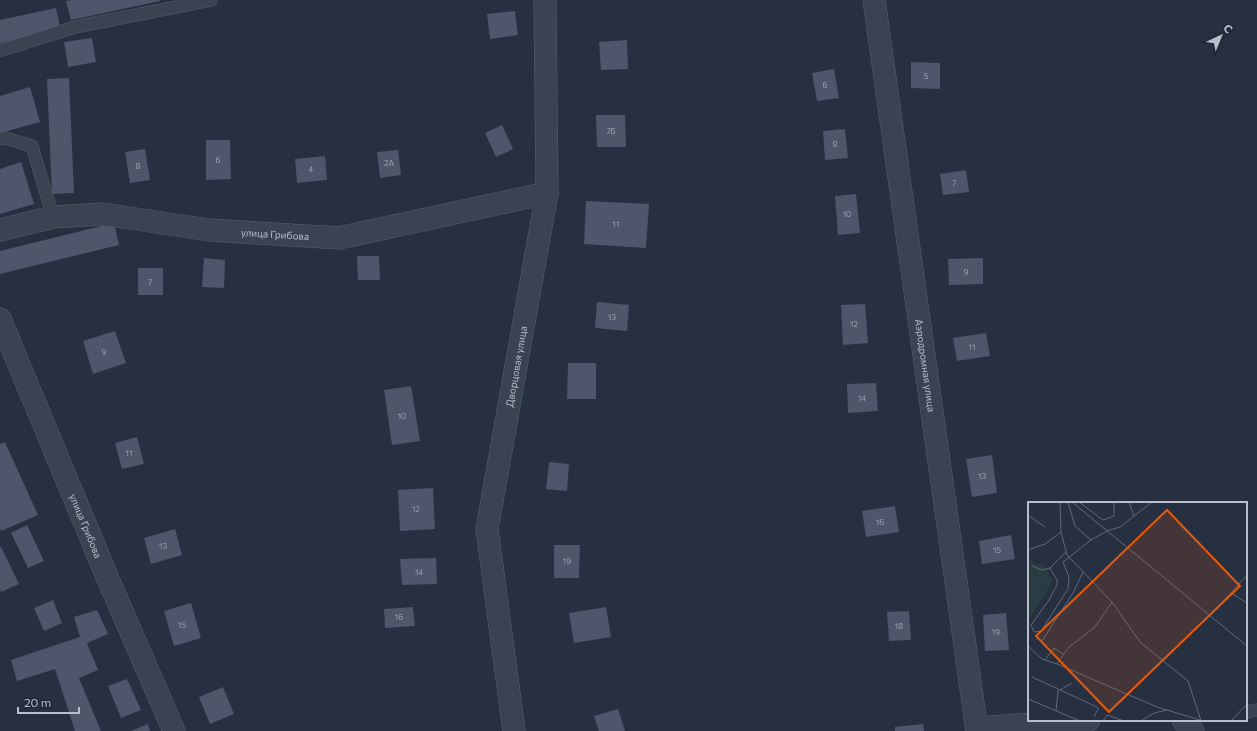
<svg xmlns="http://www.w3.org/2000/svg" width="1257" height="731" font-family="Commissioner,sans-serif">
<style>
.building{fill:#4d566a}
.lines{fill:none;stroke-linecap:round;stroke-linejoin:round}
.service-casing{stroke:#59606e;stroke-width:13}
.minor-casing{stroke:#59606e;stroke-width:23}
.service{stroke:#3b4251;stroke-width:12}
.minor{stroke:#3b4251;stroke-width:22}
.labels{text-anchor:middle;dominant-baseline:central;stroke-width:3.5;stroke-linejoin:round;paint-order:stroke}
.number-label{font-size:8px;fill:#9da4b3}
.street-label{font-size:10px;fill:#b8becb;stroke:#202736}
.inset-road{fill:none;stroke:#616978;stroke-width:1}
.view{fill:#e8590c;fill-opacity:0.15;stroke:#e8590c;stroke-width:2}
.inset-edge{fill:none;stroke:#b8becb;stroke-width:2}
</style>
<rect width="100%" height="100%" fill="#273041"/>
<!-- building -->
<path class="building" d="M 72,0 L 160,0 L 160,1 L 71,20 L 66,1 Z
M 56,8 L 61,31 L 0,43 L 0,20 Z
M 515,11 L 518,35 L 490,39 L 487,14 Z
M 92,38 L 96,62 L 68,67 L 64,42 Z
M 627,40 L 628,69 L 601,70 L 599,42 Z
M 911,62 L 940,63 L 940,89 L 911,88 Z
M 834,69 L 839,98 L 817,101 L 812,73 Z
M 69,78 L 74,193 L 52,194 L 47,79 Z
M 30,87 L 40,122 L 0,133 L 0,96 Z
M 596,115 L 625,115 L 626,147 L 597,147 Z
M 502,125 L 513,149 L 496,157 L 485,133 Z
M 845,129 L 848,158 L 825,160 L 823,131 Z
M 206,140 L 230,140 L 231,179 L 206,180 Z
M 145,149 L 150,180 L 130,183 L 125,152 Z
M 398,150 L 401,175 L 380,178 L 377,152 Z
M 325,156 L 327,180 L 297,183 L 295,159 Z
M 21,162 L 34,204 L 0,214 L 0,169 Z
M 966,170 L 969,192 L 943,195 L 940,174 Z
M 856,194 L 860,233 L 838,235 L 835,196 Z
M 586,201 L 649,204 L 646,248 L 584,244 Z
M 114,223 L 119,245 L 0,274 L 0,251 Z
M 357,256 L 379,256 L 380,280 L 358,280 Z
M 204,258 L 225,260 L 224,288 L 202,287 Z
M 983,258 L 983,284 L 949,285 L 948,259 Z
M 138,268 L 163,268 L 163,295 L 138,295 Z
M 597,302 L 629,305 L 627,331 L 595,328 Z
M 865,304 L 868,343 L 843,345 L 841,305 Z
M 115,331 L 126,363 L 93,374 L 83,341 Z
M 986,333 L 990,356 L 957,361 L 953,338 Z
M 568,363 L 596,363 L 596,399 L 567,399 Z
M 876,383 L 878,411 L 848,413 L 847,384 Z
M 411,386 L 420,441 L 392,445 L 384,390 Z
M 137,437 L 144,464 L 122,469 L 115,443 Z
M 5,442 L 38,515 L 1,531 L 0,528 L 0,444 Z
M 992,455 L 997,493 L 972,497 L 966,459 Z
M 549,462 L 569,464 L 567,491 L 546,489 Z
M 433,488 L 435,529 L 400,531 L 398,490 Z
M 895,506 L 899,532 L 866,537 L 862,511 Z
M 27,525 L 44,561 L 28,568 L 11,533 Z
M 175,529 L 182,555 L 151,564 L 144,538 Z
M 1011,535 L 1015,559 L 982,564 L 979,541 Z
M 554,545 L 580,545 L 579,578 L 554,578 Z
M 1,547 L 19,584 L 1,592 L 0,589 L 0,548 Z
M 436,558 L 437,584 L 402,585 L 400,559 Z
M 53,600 L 62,623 L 44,631 L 34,608 Z
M 191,603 L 201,638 L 174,646 L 164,611 Z
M 413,607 L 415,626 L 385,628 L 384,609 Z
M 606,607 L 611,637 L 574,643 L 569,613 Z
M 97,610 L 108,634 L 87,643 L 98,670 L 79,678 L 101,731 L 75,731 L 55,669 L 17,681 L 11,660 L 80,637 L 74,617 Z
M 909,611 L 911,640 L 889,641 L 887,612 Z
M 1006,613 L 1009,650 L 985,651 L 983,615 Z
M 127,679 L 141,710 L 121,718 L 108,686 Z
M 223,687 L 234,714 L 210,724 L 199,697 Z
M 618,709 L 625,731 L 599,731 L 594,716 Z
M 148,724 L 150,731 L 131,731 Z
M 923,724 L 924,731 L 895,731 L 895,727 Z"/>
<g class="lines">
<!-- service casing -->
<g class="service-casing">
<path id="service" d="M 2,50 L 75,27 L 211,0
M 0,139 L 5,138 L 32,146 L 53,217
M 1246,712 L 1257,710"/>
</g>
<!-- minor casing -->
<g class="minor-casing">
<g id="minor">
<path id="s1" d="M 874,0 L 977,731"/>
<path id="s2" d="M 0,230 L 53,217 L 103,214 L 209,230 L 339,238 L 547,193"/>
<path id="s3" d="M 0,319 L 108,579 L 174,731"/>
<path d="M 1183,720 L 1193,731"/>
<path d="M 977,728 L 1089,720"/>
<path id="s4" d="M 514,731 L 487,529 L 547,193 L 545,0"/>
</g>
</g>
<!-- service -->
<use href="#service" class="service"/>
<!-- minor -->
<use href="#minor" class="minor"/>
</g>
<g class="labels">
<!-- number labels -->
<g class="number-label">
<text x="926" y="76">5</text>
<text x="825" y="85">6</text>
<text x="611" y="131">7Б</text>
<text x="835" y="144">8</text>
<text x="218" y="160">6</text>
<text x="389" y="163">2А</text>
<text x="138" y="166">8</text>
<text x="311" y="169">4</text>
<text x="954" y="183">7</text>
<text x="847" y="214">10</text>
<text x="616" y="224">11</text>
<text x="966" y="272">9</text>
<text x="150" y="282">7</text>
<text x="612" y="317">13</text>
<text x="854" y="324">12</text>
<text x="972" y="347">11</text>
<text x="104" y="352">9</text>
<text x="862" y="398">14</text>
<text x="402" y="416">10</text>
<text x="129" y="453">11</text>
<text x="982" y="476">13</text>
<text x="416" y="509">12</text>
<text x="880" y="522">16</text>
<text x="163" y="546">13</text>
<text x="997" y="550">15</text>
<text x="567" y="561">19</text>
<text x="419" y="572">14</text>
<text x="399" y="617">16</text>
<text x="182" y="625">15</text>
<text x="899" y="626">18</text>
<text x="996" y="632">19</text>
</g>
<!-- street labels -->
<g class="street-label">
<text stroke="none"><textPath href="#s2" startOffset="278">улица Грибова</textPath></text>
<text stroke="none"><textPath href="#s1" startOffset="369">Аэродромная улица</textPath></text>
<text stroke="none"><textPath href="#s4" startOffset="369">Дворцовая улица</textPath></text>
<text stroke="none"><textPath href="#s3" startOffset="224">улица Грибова</textPath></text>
</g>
</g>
<!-- overview -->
<g transform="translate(1028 502)">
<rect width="219" height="219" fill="#273041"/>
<path d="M 0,55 L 6,62 L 15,62 L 25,79 L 0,119 Z" fill="#293d42"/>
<path class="inset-road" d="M 32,0 L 33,30 L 39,53 L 84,100 L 112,140 L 160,179 L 173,219M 40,0 L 47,24 L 63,38M 44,0 L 219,144M 51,0 L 75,18 L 86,14 L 86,0M 101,0 L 106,14M 0,13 L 17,25M 0,48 L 17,42 L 33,30M 38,50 L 22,66 L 29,78 L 29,83 L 21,98 L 3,123 L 6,130 L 13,129 L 40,87 L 41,75 L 35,60 L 63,38 L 79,29 L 92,25 L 124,0M 4,64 L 14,68 L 22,66M 203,91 L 219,73M 183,112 L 203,91 L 219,101M 14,139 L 45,91 L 55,70M 0,144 L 14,157 L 29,162 L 40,146 L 67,125 L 84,100M 17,158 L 26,146 L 35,152M 29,162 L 129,205 L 175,219M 4,175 L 69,205 L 70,207 L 66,215M 0,197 L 52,219M 28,209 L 30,189 L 44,181M 75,219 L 79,213 L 96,219M 113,219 L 126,211 L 139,208M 203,219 L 219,202"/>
<path class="view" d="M 139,8 L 212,84 L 81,210 L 8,134 Z"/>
<rect width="219" height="219" class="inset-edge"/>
</g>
<!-- north arrow -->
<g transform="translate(1221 36) rotate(44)" stroke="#202736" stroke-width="3" paint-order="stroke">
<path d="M0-3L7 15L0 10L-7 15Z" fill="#b8becb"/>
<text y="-6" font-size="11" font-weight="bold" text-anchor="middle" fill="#b8becb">С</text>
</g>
<!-- scale -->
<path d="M18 707v6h61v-6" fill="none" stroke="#b8becb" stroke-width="2"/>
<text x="24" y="707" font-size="12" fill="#b8becb" stroke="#202736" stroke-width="3" paint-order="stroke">20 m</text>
</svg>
